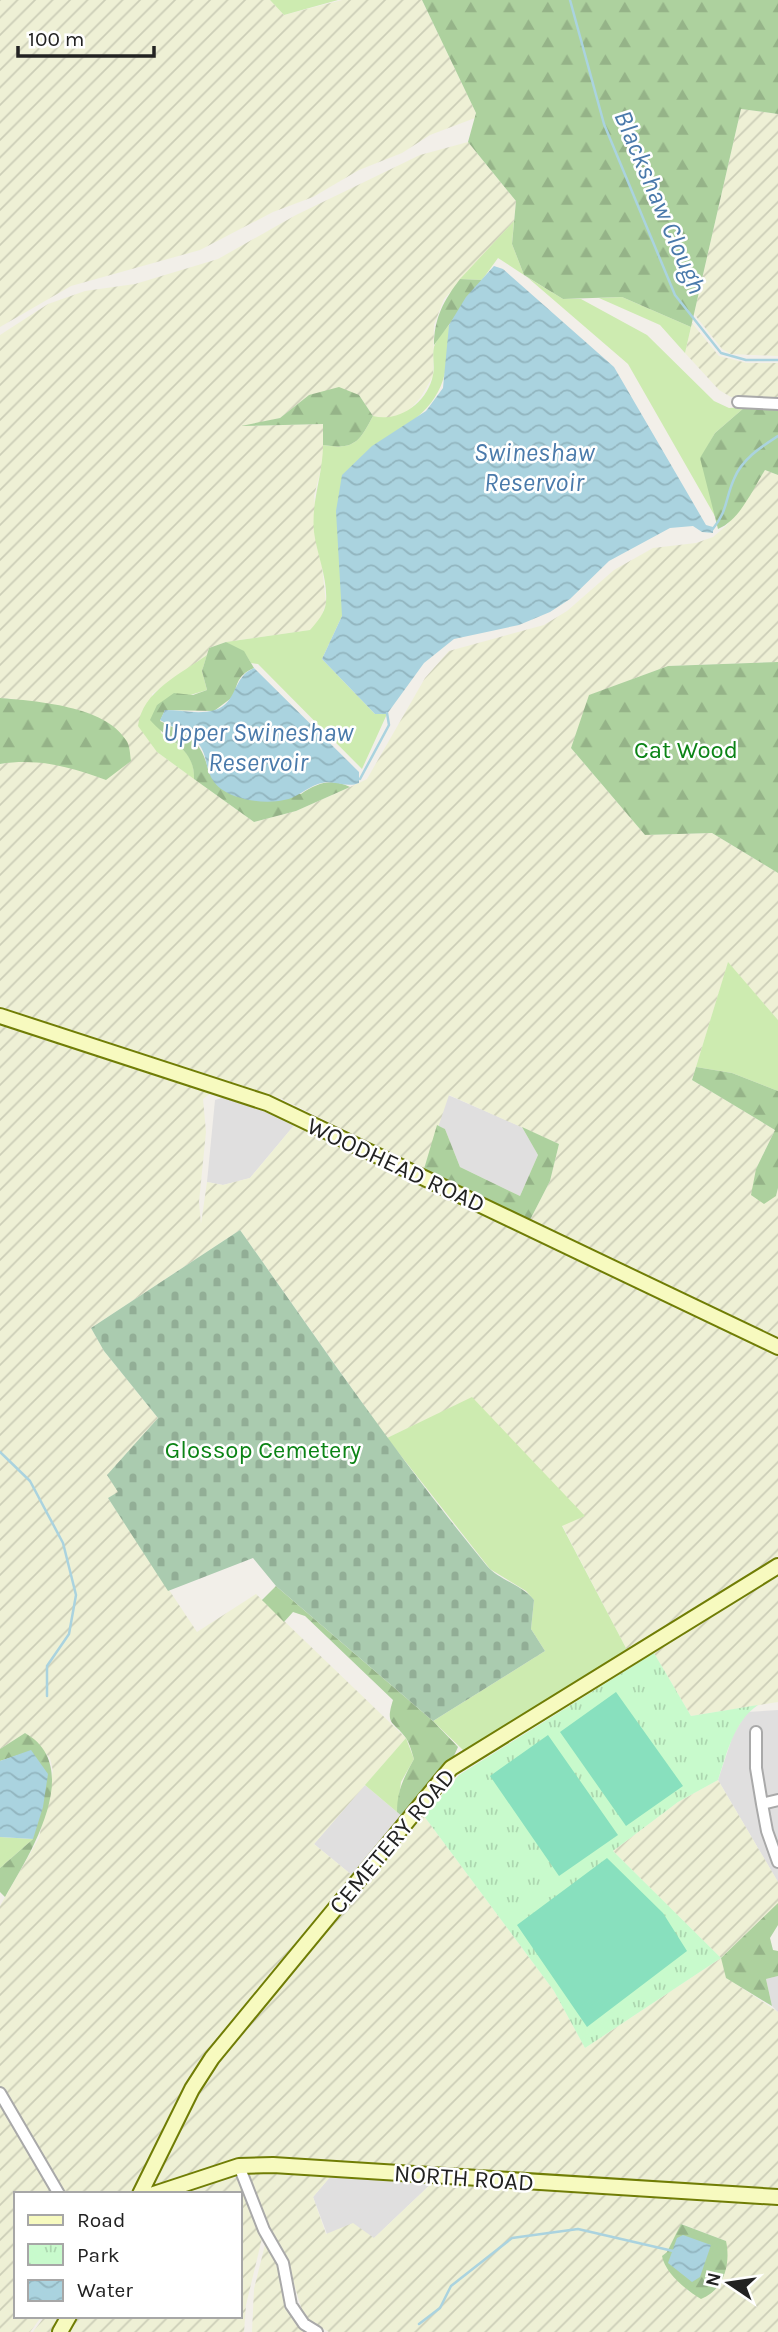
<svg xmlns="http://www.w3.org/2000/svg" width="778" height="2332" font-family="Karla,sans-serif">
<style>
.residential{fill:#e0dfdf}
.farmland{fill:url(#farmland-furrows);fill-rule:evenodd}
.grass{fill:#cdebb0}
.forest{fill:url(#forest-firs)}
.cemetery{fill:url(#cemetery-stones)}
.park{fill:url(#park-tufts)}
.pitch{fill:#88e0be}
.water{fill:url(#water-waves)}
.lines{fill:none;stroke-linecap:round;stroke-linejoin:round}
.stream{stroke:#aad3df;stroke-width:2.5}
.street-casing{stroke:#a9a9a9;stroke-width:14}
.secondary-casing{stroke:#707d05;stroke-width:18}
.street{stroke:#fff;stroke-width:10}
.secondary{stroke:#f7fabf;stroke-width:14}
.labels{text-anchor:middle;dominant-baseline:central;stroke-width:5;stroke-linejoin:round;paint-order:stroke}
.park-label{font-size:24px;fill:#0c8416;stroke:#fff}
.street-label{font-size:24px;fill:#222;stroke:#fff}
.water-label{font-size:26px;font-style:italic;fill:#4a7aab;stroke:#fff}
</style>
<defs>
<pattern id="farmland-furrows" width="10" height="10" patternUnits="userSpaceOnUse" patternTransform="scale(1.75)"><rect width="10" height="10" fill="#eef0d5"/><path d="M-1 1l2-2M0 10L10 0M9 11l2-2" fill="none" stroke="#ccceb7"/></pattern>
<pattern id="forest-firs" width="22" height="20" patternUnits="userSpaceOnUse" patternTransform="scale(1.75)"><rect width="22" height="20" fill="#add19e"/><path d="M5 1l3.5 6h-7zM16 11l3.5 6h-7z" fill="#95b388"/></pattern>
<pattern id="cemetery-stones" width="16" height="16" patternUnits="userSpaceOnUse" patternTransform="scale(1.75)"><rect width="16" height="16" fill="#aacbaf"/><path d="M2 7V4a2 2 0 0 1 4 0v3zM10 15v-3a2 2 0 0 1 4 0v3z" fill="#92ae96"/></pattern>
<pattern id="park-tufts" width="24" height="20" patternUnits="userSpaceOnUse" patternTransform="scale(1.75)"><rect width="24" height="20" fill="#c8facc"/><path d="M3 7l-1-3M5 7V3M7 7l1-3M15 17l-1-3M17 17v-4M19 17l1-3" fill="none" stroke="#acd6af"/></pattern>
<pattern id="water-waves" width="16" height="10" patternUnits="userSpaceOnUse" patternTransform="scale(1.75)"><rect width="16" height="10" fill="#aad3df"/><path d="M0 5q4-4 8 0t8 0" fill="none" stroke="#92b5bf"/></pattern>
</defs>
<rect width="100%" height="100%" fill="#f2efe9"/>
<!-- residential -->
<path class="residential" d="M 448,1095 L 522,1127 L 538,1155 L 520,1196 L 460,1167 L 445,1129 L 437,1125 Z
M 228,1096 L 296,1123 L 250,1178 L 223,1185 L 207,1182 L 215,1100 Z
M 778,1710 L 778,1882 L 718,1780 L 733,1735 L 747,1712 Z
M 365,1785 L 403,1817 L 353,1876 L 314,1844 Z
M 778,1976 L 778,2012 L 772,2006 L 766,1979 Z
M 330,2177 L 433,2182 L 374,2238 L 327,2234 L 313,2197 Z"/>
<!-- farmland -->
<path class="farmland" d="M 0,0 L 270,0 L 284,15 L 342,0 L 422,0 L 476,113 L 475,118 L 430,135 L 402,153 L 359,170 L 313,197 L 273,212 L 200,250 L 71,286 L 0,327 Z
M 741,109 L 778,114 L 778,356 L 731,354 L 722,349 L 694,314 Z
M 468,142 L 516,201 L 514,221 L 444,299 L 434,325 L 433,376 L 421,397 L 405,415 L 384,419 L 373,416 L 359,395 L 309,395 L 280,418 L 247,426 L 324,424 L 323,461 L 314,496 L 326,603 L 321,617 L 311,630 L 226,642 L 209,648 L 207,655 L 152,694 L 157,752 L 254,822 L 296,811 L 359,783 L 367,779 L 425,678 L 449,651 L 544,625 L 567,611 L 614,570 L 653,548 L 696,543 L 713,537 L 727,525 L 765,470 L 778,475 L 778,662 L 668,666 L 590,695 L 571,748 L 645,835 L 712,833 L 778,873 L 778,1020 L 728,963 L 692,1080 L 775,1130 L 756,1169 L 776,1196 L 778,1188 L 778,1337 L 530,1220 L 550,1181 L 559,1144 L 449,1095 L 424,1169 L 280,1098 L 0,1009 L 0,764 L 19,761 L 61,763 L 106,780 L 14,699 L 0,698 L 0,335 L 48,304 L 85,291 L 135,284 L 218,259 L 296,215 L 420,155 Z
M 692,323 L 719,356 L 747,363 L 778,363 L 778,402 L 731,397 L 719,390 L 685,353 Z
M 0,1022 L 216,1089 L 203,1099 L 206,1132 L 199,1202 L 201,1224 L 207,1182 L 223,1185 L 250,1178 L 296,1123 L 778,1355 L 778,1556 L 627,1650 L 562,1525 L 584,1516 L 472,1398 L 387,1438 L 240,1230 L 91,1328 L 104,1351 L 158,1418 L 107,1475 L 119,1492 L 108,1498 L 197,1632 L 256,1594 L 406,1738 L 314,1844 L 353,1876 L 199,2066 L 135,2194 L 65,2194 L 0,2086 L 0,1906 L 39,1838 L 53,1771 L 50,1758 L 25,1733 L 0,1749 Z
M 778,1576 L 778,1702 L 691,1716 L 654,1653 Z
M 718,1780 L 778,1882 L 778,1903 L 721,1958 L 727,1978 L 778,2012 L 778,2192 L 695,2184 L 246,2158 L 157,2188 L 154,2186 L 206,2078 L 424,1816 L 554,1991 L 585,2048 L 721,1958 L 613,1851 L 678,1802 Z
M 0,2102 L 55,2194 L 16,2194 L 16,2316 L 42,2316 L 30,2332 L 0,2332 Z
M 251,2172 L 330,2177 L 313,2197 L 326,2234 L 353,2223 L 374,2238 L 433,2182 L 778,2205 L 778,2332 L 329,2332 L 304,2317 L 284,2251 L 269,2228 L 248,2178 ZM 682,2224 L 726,2241 L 689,2292 L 662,2256 L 667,2252 Z
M 236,2173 L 264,2230 L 246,2305 L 244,2332 L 69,2332 L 79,2316 L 240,2316 L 240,2194 L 181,2194 Z
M 272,2240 L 292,2307 L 318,2332 L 252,2332 L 254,2289 L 265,2245 Z
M 45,2316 L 63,2316 L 54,2332 L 33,2332 Z"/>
<!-- grass -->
<path class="grass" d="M 270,0 L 338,0 L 284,15 Z
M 514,221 L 512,244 L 524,275 L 498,258 L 482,280 L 460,279 Z
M 527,277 L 563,299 L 581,299 L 647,335 L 714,401 L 729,408 L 745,407 L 715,433 L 701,458 L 716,518 L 628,364 Z
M 622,297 L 691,327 L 685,353 L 660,325 L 599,298 Z
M 449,325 C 448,370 447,395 409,424 L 342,596 L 342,616 L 322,659 L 375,714 L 387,714 L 362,769 L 258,664 L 251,663 L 246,655 L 226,642 L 310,630 C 317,622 325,613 326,602 C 328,579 317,555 314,532 C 311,501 323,475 323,445 C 355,450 359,442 373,416 C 399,423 428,402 433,375 C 435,366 432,356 434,347 C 436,340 444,331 449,325 Z
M 207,655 L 202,671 L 207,690 L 157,705 L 161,733 C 180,746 195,754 194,779 L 157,752 L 138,726 C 142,691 181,674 207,655 Z
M 728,962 L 778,1020 L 778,1091 L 732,1073 L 696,1067 Z
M 472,1397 L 585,1516 L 562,1526 L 627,1650 L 471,1751 L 464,1751 L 433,1721 L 545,1651 L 531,1629 L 534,1600 L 526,1591 L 490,1569 L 387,1438 Z
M 406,1738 L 414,1759 L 401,1782 L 397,1812 L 365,1785 Z
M 0,1837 L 33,1839 L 0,1868 Z"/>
<!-- forest -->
<path class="forest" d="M 422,0 L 778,0 L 778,114 L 741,109 L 691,327 L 622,297 L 563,299 L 524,275 L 512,244 L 516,201 L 468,142 L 476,113 Z
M 460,279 L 482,280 L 434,345 C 434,318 444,300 460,279 Z
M 339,387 L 359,395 L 373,416 C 359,442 355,450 323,445 L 323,424 L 241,426 L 280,418 L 309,395 Z
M 745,407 L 778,408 L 778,475 L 765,470 C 753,489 740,520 718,529 L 700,458 L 715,433 Z
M 226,642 L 244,651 L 254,668 C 240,674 237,681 234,696 L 214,711 L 165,710 L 160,721 C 189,735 203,741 209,774 L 301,794 C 318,783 330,778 350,787 L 296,811 L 254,822 L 194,779 C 195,748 168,741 150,720 L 157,705 L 174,693 L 193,695 L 207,690 L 202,671 L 209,648 Z
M 778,662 L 778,873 L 712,833 L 645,835 L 571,748 L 589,695 L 668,666 Z
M 0,698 C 36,701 105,706 126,740 C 130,745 130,755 131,761 L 106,780 C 70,767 39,758 0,764 Z
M 696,1067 L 732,1073 L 778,1091 L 778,1188 L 776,1196 L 764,1204 L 751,1195 L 756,1169 L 775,1130 L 692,1080 Z
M 437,1125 L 445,1129 L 460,1167 L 520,1196 L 538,1155 L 522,1127 L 559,1144 L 550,1181 L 530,1220 L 424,1169 Z
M 276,1586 L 433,1721 L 458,1747 L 453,1758 L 403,1817 L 397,1812 C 397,1791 404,1777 414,1759 C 412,1753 410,1744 406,1738 C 393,1720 385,1726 393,1700 L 305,1616 L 293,1612 L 284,1622 L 262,1600 Z
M 25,1733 C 85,1767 30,1854 5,1897 L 0,1892 L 0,1868 L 33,1839 L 31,1751 L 0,1761 L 0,1749 Z
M 778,1903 L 778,1925 L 770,1938 L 773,1950 L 778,1951 L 778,1976 L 766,1979 L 772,2006 L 726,1978 L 721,1958 Z
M 681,2224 L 726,2241 C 731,2264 724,2290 701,2299 C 686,2290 665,2273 662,2256 L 667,2252 Z"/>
<!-- cemetery -->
<path class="cemetery" d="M 240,1230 C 320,1343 398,1458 487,1566 C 499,1580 521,1584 534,1600 L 531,1629 L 545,1651 L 433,1721 L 276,1586 L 253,1558 L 168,1591 L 108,1498 L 118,1492 L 107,1475 L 158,1418 L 104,1351 L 91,1328 Z"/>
<!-- park -->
<path class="park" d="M 654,1653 L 691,1716 L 758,1705 C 734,1721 727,1753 718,1780 L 678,1802 L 613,1851 L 721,1958 L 585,2048 L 554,1991 L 424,1816 L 459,1775 Z"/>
<!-- pitch -->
<path class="pitch" d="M 616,1692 L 683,1786 L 626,1826 L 560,1732 Z
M 548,1735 L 618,1835 L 559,1876 L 490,1776 Z
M 607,1858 L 663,1913 L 687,1951 L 587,2027 L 517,1925 Z"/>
<!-- water -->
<path class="water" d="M 494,266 L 503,269 L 614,367 L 706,525 L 713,527 L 713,533 L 702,532 L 693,526 L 670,528 L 609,561 L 570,599 L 550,612 L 519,625 L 454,639 L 424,663 L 387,714 L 375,714 L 322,659 L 342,616 L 336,511 L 342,475 L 372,446 L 426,411 L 443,388 L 449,325 L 466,297 Z
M 254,668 L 359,772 L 359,783 C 345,789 333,778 318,784 C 306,788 297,798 284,800 C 262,805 221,799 211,777 C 205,765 207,753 197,742 C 187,732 172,727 160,720 L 165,710 C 181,710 199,715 215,710 C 238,703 232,677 254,668 Z
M 31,1750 L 48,1774 L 43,1807 L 33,1839 L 0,1837 L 0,1761 Z
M 683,2235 L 711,2245 L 700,2277 L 692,2282 L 668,2263 L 677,2238 Z"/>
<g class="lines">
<!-- stream -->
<path class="stream" d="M 570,0 L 604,124 L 675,295 L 721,353 L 746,360 L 778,360
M 712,530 C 728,511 725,499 734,479 C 742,459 761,447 778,436
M 360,779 L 389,725 L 387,713
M 0,1452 L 30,1481 L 63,1543 L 76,1595 L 69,1634 L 47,1666 L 47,1696
M 419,2324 L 440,2308 L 451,2286 L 512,2238 L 578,2229 L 673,2251"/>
<!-- street casing -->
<g class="street-casing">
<path id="street" d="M 738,402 L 778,404
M 756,1732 L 756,1768 L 762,1804
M 778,1800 L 762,1804 L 767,1831 L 778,1862
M 0,2093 L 59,2194
M 239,2166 L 264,2230 L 283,2263 L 291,2305 L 304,2324 L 317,2332"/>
</g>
<!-- secondary casing -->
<g class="secondary-casing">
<path id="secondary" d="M 0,1016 L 267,1103 L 778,1347
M 140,2194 L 192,2089 L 212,2058 L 451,1768 L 778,1566
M 154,2194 L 239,2166 L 273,2165 L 778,2197
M 60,2332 L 69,2316"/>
</g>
<!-- street -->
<use href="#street" class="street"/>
<!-- secondary -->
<use href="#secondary" class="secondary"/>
</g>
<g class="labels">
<!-- park labels -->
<g class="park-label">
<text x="686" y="750">Cat Wood</text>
<text x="263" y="1450">Glossop Cemetery</text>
</g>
<!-- street labels -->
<g class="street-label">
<text transform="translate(396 1165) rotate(25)">WOODHEAD ROAD</text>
<text transform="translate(392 1841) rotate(-50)">CEMETERY ROAD</text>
<text transform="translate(464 2178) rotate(4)">NORTH ROAD</text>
</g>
<!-- water labels -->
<g class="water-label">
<text transform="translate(660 202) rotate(67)">Blackshaw Clough</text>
<text x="534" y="452">Swineshaw<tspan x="534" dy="30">Reservoir</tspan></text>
<text x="258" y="732">Upper Swineshaw<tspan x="258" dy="30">Reservoir</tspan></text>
</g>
</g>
<!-- legend -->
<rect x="14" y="2192" width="228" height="126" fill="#ffffff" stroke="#a7a7a7" stroke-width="2"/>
<rect x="28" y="2215" width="35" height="10" fill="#f7fabf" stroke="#a7a7a7" stroke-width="2"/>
<text x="77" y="2227" font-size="21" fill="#222222">Road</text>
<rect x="28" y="2244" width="35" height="21" fill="url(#park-tufts)" stroke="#a7a7a7" stroke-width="2"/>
<text x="77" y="2262" font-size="21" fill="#222222">Park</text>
<rect x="28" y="2280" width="35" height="21" fill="url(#water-waves)" stroke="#a7a7a7" stroke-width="2"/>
<text x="77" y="2297" font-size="21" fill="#222222">Water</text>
<!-- north arrow -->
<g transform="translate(729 2283) rotate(283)" stroke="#ffffff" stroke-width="5" paint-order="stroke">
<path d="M0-5L12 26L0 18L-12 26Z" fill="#222222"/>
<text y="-10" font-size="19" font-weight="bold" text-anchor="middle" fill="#222222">N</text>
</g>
<!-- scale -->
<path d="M18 46v10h136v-10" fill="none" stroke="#222222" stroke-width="3.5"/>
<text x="28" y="46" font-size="21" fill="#222222" stroke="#ffffff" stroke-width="5" paint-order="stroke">100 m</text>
</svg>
